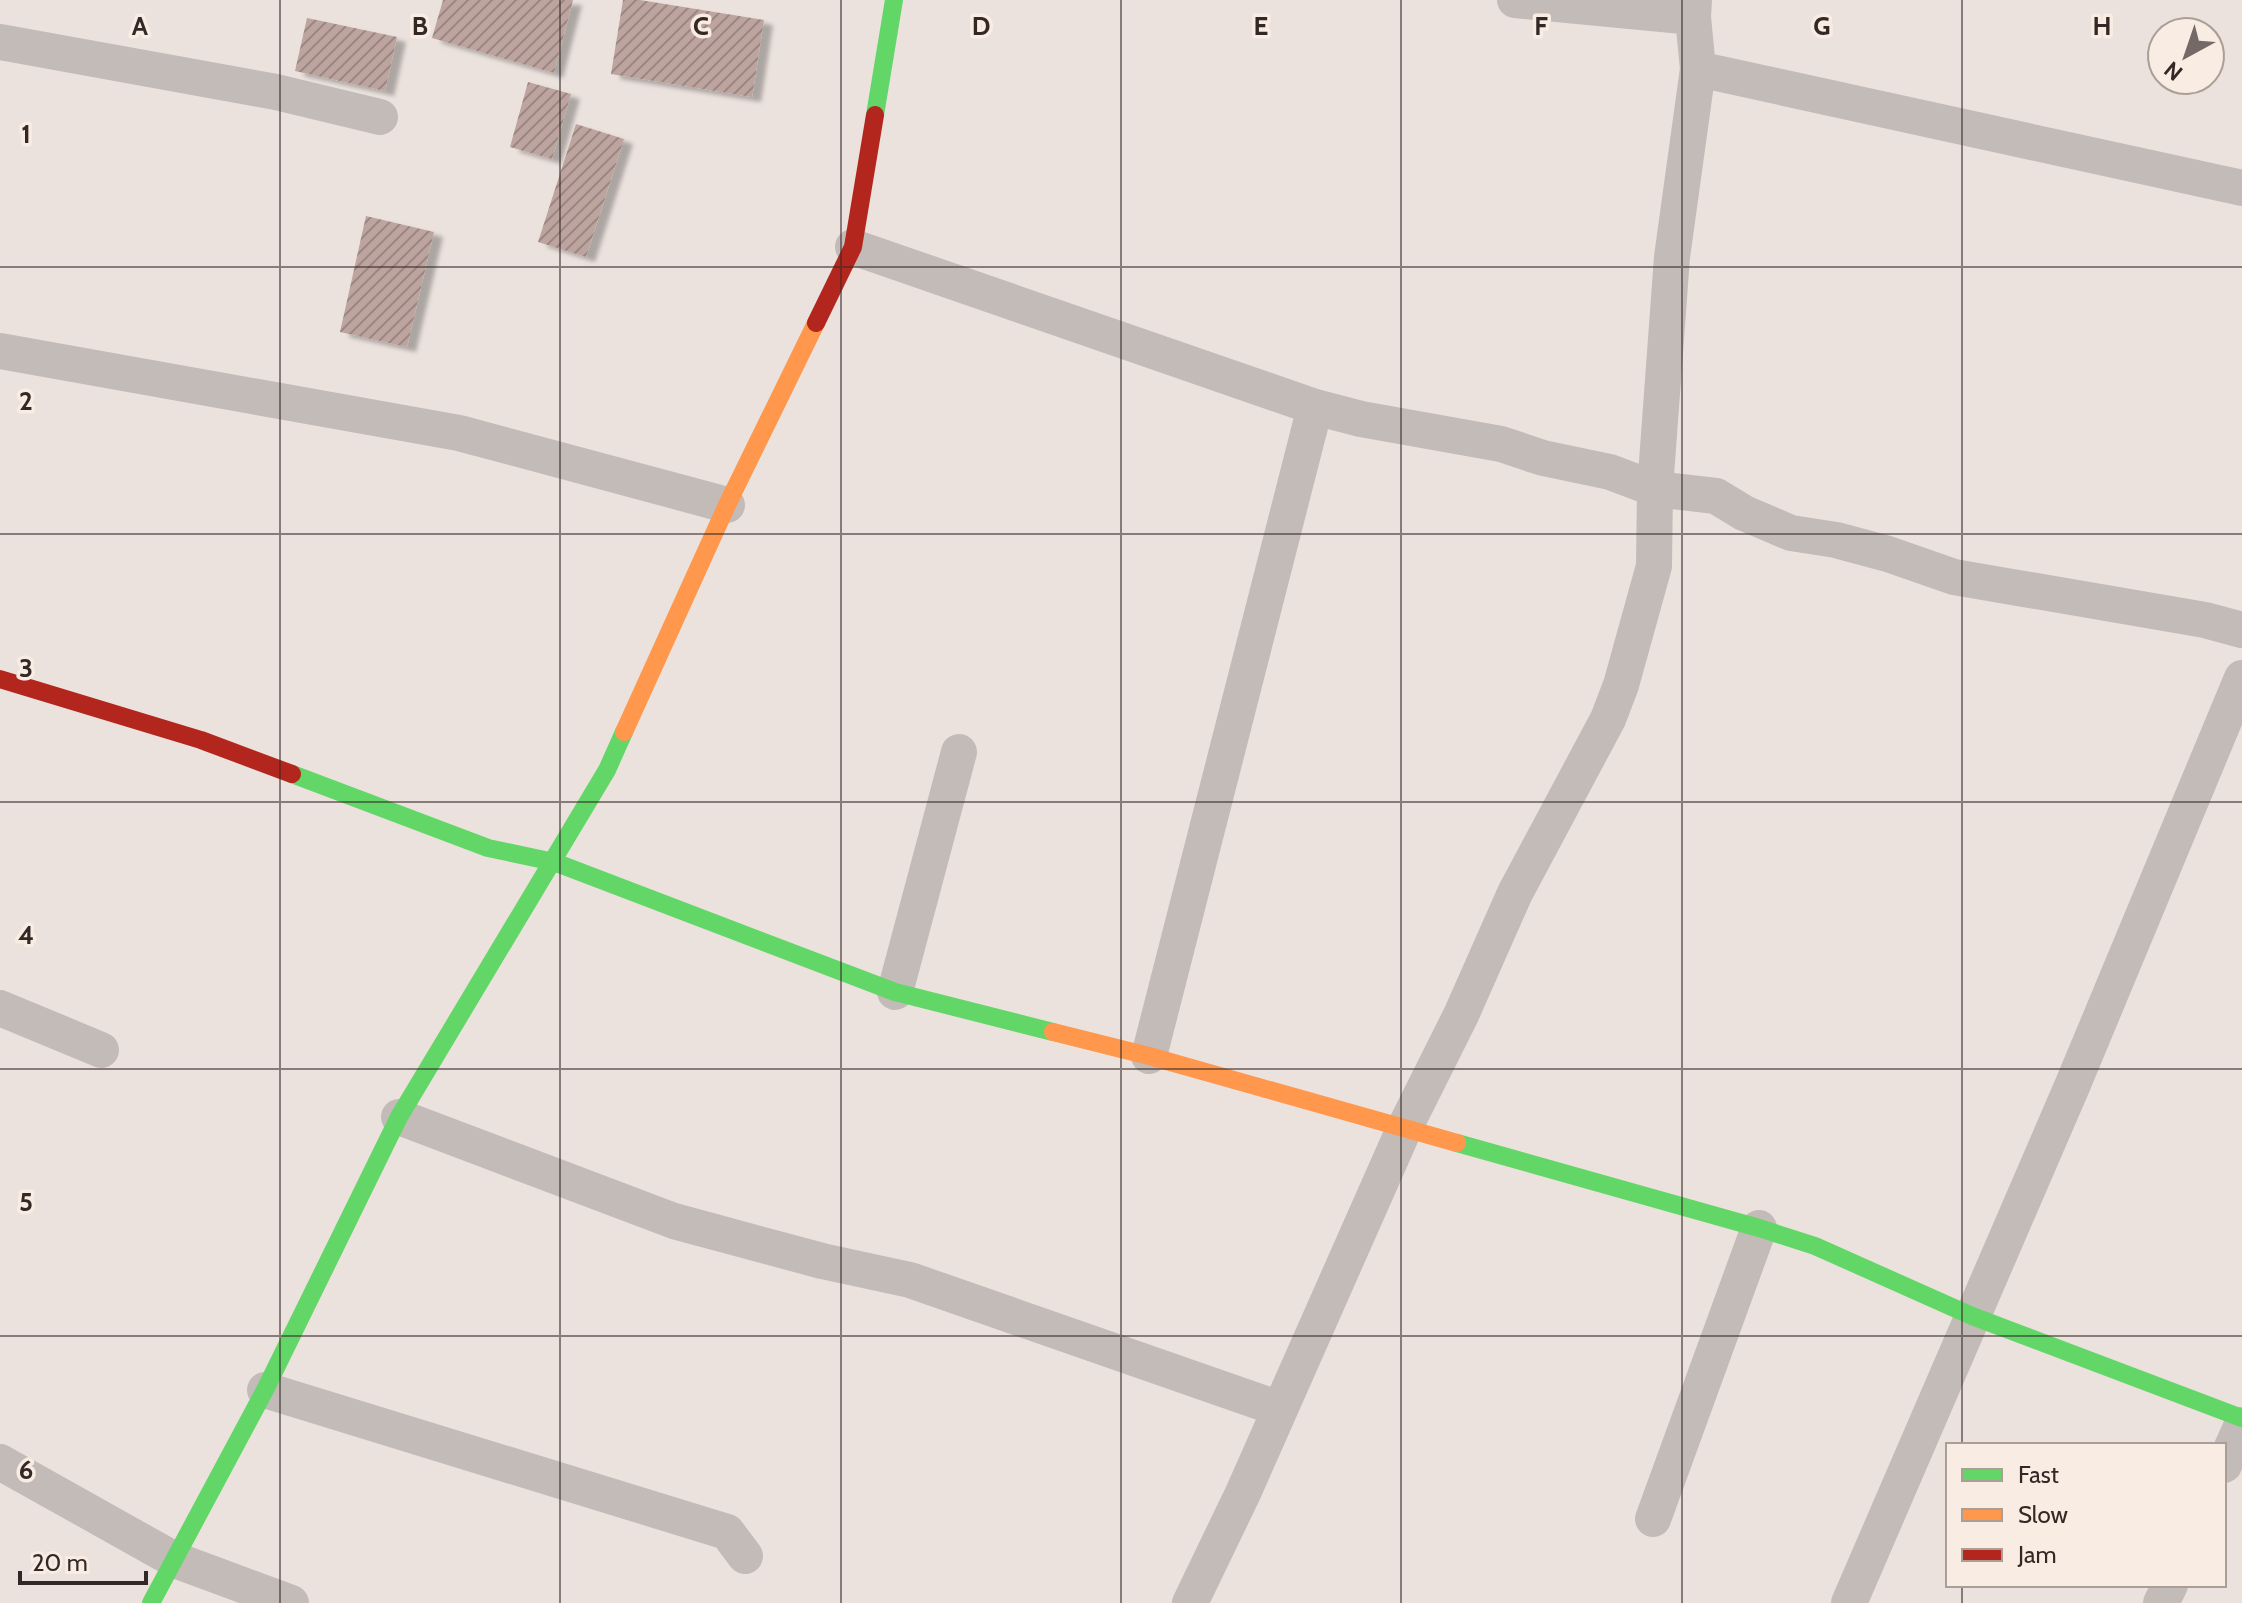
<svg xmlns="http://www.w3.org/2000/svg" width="2242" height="1603" font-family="Cabin,sans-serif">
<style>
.building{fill:url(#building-hatch);filter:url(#shadow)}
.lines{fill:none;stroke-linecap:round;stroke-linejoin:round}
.street{stroke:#c3bbb7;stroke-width:36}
.fast{stroke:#63d668;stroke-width:18}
.slow{stroke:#ff974d;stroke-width:18}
.jam{stroke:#b3261e;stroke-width:18}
.grid{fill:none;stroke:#342826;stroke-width:2;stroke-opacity:0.55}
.grid-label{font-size:26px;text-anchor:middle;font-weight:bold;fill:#342826;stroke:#f9ece3;stroke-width:7;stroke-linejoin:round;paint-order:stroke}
</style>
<defs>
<pattern id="building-hatch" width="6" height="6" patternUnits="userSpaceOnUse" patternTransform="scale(2)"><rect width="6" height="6" fill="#bea49f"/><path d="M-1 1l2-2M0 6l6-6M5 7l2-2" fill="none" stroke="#9b8681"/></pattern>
<filter id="shadow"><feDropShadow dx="9" dy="5" stdDeviation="2" flood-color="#0004"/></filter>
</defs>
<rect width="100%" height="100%" fill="#ebe2dd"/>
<!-- building -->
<path class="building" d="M 443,0 L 573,0 L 554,73 L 432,38 Z
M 623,0 L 640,0 L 764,20 L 752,97 L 611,74 Z
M 307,18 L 397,37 L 385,91 L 295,71 Z
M 528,82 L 571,94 L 552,159 L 510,147 Z
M 576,124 L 624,139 L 586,257 L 538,242 Z
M 366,216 L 434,232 L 407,347 L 340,332 Z"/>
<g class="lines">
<!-- street -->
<path class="street" d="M 1515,0 L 1693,17
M 0,42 L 276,92 L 380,117
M 1698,69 L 2242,188
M 853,247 L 1315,407 L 1361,419 L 1501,444 L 1543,458 L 1610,472 L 1655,489 L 1716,496 L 1744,513 L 1791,533 L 1836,540 L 1888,554 L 1954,577 L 2205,620 L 2242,630
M 0,351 L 459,433 L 727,505
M 895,992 L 959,752
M 0,1008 L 101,1050
M 1149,1056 L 1315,407
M 399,1117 L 674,1221 L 822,1261 L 910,1280 L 1280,1409
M 265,1390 L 727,1532 L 745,1556
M 0,1462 L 175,1560 L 291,1603
M 2224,1465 L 2242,1425
M 1653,1519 L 1759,1228
M 1190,1603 L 1243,1493 L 1404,1129 L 1461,1015 L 1515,893 L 1608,719 L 1621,685 L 1654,566 L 1655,489 L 1672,257 L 1698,69 L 1693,17 L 1694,0
M 1849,1603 L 2073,1084 L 2242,678
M 2161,1603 L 2170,1585"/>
<!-- fast -->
<path class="fast" d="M 875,115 L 894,0
M 292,774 L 488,848 L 554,862 L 895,992 L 1053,1032
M 1457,1143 L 1759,1228 L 1815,1246 L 1972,1316 L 2242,1418
M 151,1603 L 265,1390 L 399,1117 L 607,770 L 624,732"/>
<!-- slow -->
<path class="slow" d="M 624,732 L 727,505 L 816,323
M 1053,1032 L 1149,1056 L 1457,1143"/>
<!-- jam -->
<path class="jam" d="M 816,323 L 853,247 L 875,115
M 0,679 L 201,740 L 292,774"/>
</g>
<!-- grid -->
<path class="grid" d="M 280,0 L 280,1603M 560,0 L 560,1603M 841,0 L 841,1603M 1121,0 L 1121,1603M 1401,0 L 1401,1603M 1682,0 L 1682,1603M 1962,0 L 1962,1445M 0,267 L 2242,267M 0,534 L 2242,534M 0,802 L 2242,802M 0,1069 L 2242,1069M 0,1336 L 2242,1336M 1962,1585 L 1962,1603"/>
<g class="grid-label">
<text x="140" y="35">A</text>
<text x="420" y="35">B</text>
<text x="701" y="35">C</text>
<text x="981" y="35">D</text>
<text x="1261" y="35">E</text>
<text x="1541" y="35">F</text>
<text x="1822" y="35">G</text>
<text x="2102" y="35">H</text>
<text x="26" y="143">1</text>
<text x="26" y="410">2</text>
<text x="26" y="677">3</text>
<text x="26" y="944">4</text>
<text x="26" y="1211">5</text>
<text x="26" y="1479">6</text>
</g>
<!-- legend -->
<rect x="1946" y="1443" width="280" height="144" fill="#f9ece3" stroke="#aa9e97" stroke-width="2"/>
<rect x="1962" y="1469" width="40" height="12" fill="#63d668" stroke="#aa9e97" stroke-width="2"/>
<text x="2018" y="1483" font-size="24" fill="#342826">Fast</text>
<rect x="1962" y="1509" width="40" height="12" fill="#ff974d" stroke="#aa9e97" stroke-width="2"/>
<text x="2018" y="1523" font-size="24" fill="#342826">Slow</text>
<rect x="1962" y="1549" width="40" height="12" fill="#b3261e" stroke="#aa9e97" stroke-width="2"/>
<text x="2018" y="1563" font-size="24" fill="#342826">Jam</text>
<!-- north arrow -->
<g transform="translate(2186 56) rotate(220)"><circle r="38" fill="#f9ece3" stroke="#aa9e97" stroke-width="2"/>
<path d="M0-6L14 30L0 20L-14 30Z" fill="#746966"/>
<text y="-12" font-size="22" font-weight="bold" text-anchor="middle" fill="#342826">N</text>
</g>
<!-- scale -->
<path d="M20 1571v12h126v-12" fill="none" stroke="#342826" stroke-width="4"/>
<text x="32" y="1571" font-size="24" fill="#342826" stroke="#f9ece3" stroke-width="6" paint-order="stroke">20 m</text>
</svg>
